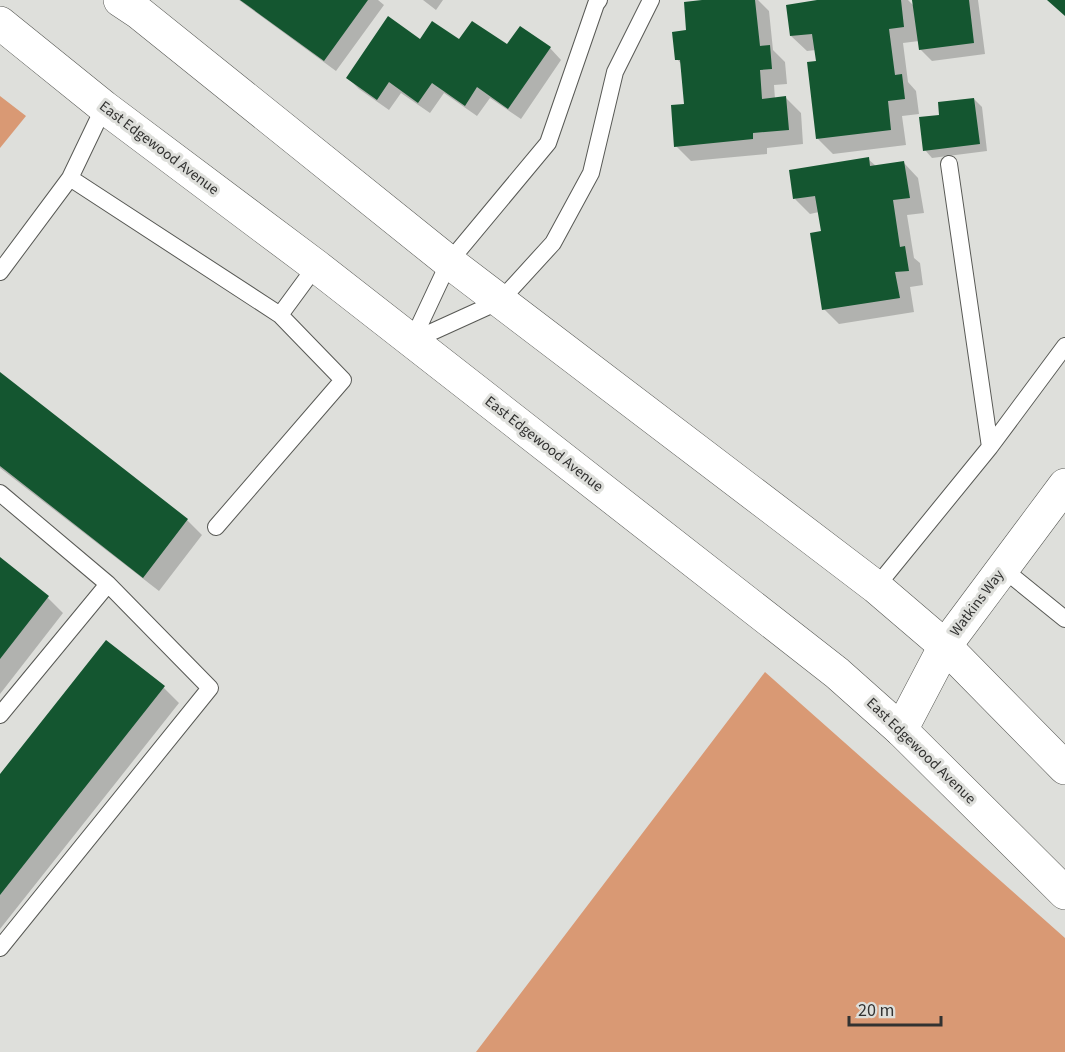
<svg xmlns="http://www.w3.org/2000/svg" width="1065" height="1052" font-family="'Source Sans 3',sans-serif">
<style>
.forest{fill:#d99974}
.shadow{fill:#0003}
.building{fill:#145630}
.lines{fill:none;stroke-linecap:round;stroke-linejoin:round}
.service-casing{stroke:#585955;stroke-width:18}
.minor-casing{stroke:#585955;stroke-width:34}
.secondary-casing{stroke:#585955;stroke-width:34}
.service{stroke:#fff;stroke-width:16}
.minor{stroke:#fff;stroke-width:33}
.secondary{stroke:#fff;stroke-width:33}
.labels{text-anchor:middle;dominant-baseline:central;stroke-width:6;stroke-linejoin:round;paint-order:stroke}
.street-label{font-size:15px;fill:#323231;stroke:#dedfdb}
</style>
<rect width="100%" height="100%" fill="#dedfdb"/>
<!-- forest -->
<path class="forest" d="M 0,96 L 26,116 L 0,148 Z
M 765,672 L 1065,938 L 1065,1052 L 476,1052 Z"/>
<!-- shadow -->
<path class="shadow" d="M 239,0 L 378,0 L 384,5 L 336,71 Z
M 423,0 L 443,0 L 436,10 Z
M 717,0 L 758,0 L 769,11 L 773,50 L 785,62 L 787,84 L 774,85 L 775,99 L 786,98 L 801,113 L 803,144 L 767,148 L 767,154 L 691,161 L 676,146 L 685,105 L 682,65 L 677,59 L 688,32 Z
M 819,0 L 908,0 L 915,7 L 914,0 L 978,0 L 985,54 L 932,61 L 920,49 L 919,41 L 903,43 L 908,82 L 916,91 L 919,114 L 902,116 L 906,145 L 833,154 L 818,139 L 818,62 L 816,50 L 807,51 L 791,36 Z
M 421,41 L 459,41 L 507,46 L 550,48 L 561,60 L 521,119 L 490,98 L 477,116 L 444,93 L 430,113 L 401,93 L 389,110 L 359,89 L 348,78 Z
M 974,99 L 982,107 L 987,151 L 932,158 L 925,150 L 941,116 Z
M 868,159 L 876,166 L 903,162 L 918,178 L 924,213 L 907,215 L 914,258 L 920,263 L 923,285 L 910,287 L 914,312 L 839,324 L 824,309 L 822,233 L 819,212 L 810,214 L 795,199 Z
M 0,374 L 187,520 L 202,535 L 159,591 L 0,468 Z
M 0,559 L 48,598 L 63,613 L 0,694 Z
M 106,642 L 164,688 L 179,703 L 0,929 L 0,776 Z"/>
<!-- building -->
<path class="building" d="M 240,0 L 368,0 L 324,61 Z
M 702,0 L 755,0 L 760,46 L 770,45 L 772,69 L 760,70 L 762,99 L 786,96 L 789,130 L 753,133 L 753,139 L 674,147 L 671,105 L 684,104 L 680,60 L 675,60 L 672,32 L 686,30 L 684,2 Z
M 817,0 L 901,0 L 904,27 L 889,29 L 895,75 L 902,74 L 905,99 L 888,101 L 891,130 L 816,139 L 807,62 L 816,61 L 812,34 L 790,36 L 786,5 Z
M 912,0 L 969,0 L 974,43 L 919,50 Z
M 1047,0 L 1065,0 L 1065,16 Z
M 388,16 L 420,39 L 432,21 L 459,39 L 472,21 L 507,44 L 520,26 L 551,47 L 508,109 L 477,87 L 465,106 L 432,83 L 418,103 L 389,82 L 377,100 L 346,78 Z
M 974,98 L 980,144 L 923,151 L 919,117 L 939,115 L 938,102 Z
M 869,157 L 870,166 L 904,161 L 910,198 L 893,200 L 900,247 L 905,246 L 909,271 L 895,272 L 900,298 L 822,310 L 810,233 L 821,231 L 815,196 L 793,199 L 789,170 Z
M 0,372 L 188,519 L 143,578 L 0,466 Z
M 0,557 L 49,596 L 0,659 Z
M 106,640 L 165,686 L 0,895 L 0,774 Z"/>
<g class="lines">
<!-- service casing -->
<g class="service-casing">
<path id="service" d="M 70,178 L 280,315 L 343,380 L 216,527
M 0,272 L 70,178 L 104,107
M 280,315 L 316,266
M 412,341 L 500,301 L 553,243 L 591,173 L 615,72 L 651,0
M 412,341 L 449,262 L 548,143 L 596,4 L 599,0
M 990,447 L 1065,346
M 0,493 L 108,584 L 210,688 L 0,948
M 1002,568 L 1065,619
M 876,587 L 990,447 L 949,164
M 0,715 L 108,584"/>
</g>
<!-- minor casing -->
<g class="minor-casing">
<path id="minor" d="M 901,730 L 945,646 L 1065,485"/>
</g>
<!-- secondary casing -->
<g class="secondary-casing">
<path id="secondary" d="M 120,0 L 138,12 L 449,262 L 876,587 L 945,646 L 1065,768
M 0,23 L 104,107 L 316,266 L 837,673 L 901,730 L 1065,893"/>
</g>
<!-- service -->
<use href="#service" class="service"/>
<!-- minor -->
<use href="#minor" class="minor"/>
<!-- secondary -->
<use href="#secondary" class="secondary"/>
</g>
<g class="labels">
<!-- street labels -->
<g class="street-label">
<text transform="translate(159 148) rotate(37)">East Edgewood Avenue</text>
<text transform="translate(544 444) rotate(38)">East Edgewood Avenue</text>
<text transform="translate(977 603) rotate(-53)">Watkins Way</text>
<text transform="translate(921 751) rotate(44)">East Edgewood Avenue</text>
</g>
</g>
<!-- scale -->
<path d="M849 1016v9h92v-9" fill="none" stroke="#323231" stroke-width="3"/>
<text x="858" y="1016" font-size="18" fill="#323231" stroke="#dedfdb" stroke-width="4.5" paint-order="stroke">20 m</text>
</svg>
